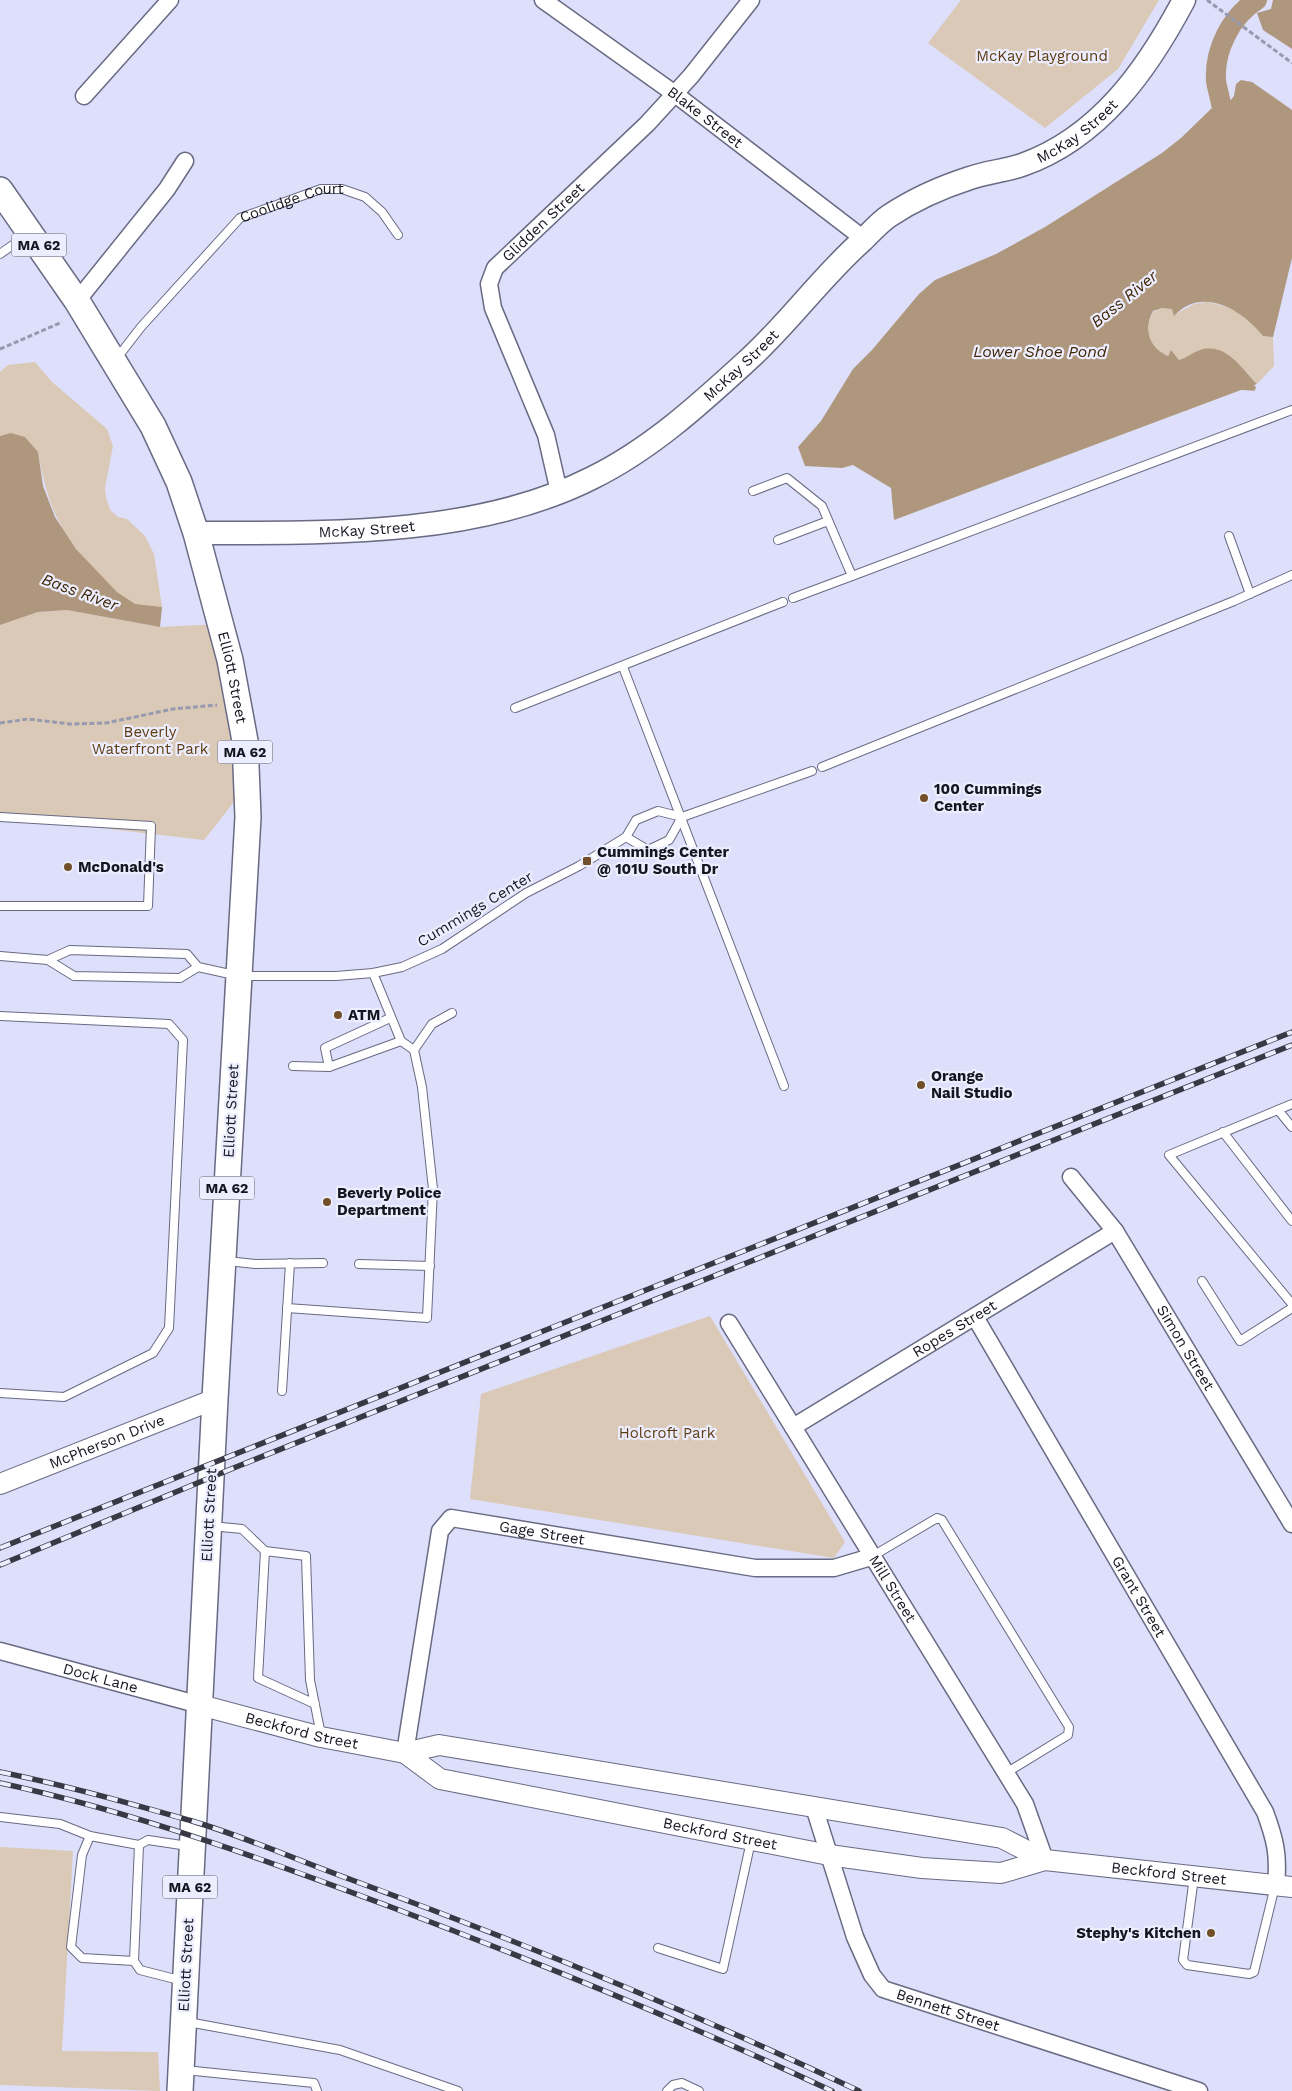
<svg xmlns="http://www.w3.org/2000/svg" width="1292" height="2091" font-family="'Work Sans',sans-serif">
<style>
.green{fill:#dbc9b7}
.water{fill:#af977e}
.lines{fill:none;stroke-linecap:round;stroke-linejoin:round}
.stream{stroke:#af977e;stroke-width:5.5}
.canal{stroke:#af977e;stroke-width:20}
.service-casing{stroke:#696a83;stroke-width:10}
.minor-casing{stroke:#696a83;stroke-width:19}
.tertiary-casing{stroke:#696a83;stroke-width:22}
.secondary-casing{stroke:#696a83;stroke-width:25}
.primary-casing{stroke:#696a83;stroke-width:28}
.path{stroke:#9799ae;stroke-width:3;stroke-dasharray:5 2.5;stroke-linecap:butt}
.service{stroke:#fff;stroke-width:8}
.minor{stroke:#fff;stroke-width:16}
.tertiary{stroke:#fff;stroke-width:20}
.secondary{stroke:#fff;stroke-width:22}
.primary{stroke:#fff;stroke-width:25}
.rail-casing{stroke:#393946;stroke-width:5.5}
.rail{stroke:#ecedfe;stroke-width:4;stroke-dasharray:11;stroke-linecap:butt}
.poi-dot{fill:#724f28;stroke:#ecedfe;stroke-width:2}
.labels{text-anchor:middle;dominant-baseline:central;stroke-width:4.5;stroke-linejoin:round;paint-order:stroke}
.shield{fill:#ecedfe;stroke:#565663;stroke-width:1}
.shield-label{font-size:14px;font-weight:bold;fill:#161620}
.park-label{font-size:15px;fill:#5f3c11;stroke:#ecedfe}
.street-label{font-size:15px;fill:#161620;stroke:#ecedfe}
.poi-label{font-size:15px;font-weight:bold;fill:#161620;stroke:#ecedfe;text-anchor:start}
.water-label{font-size:16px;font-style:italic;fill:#402605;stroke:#ecedfe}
</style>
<rect width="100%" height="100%" fill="#dddffb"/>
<!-- green -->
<path class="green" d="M 961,0 L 1159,0 L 1118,69 L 1045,128 L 928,43 Z
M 1207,302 C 1234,308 1246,313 1263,336 L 1273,337 L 1274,366 L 1257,384 L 1246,372 L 1199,350 L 1190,357 L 1179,360 L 1171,351 L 1168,356 C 1149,348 1143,330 1153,312 L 1162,308 L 1173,309 L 1174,315 L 1194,304 Z
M 35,362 L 52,382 L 107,429 L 113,446 L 105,488 L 106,497 L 110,510 L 118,517 L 127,519 L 145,536 L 154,554 L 162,607 C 154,606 143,607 135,604 C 124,601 114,589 106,581 C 63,540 48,510 38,452 L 0,436 L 0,372 L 8,365 Z
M 67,610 L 160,627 L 221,624 L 248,784 L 204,840 L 5,817 L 0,820 L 0,625 L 38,612 Z
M 710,1316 L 845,1542 L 834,1558 L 470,1499 L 481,1394 Z
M 0,1847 L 73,1851 L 62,2051 L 158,2052 L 160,2091 L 0,2085 Z"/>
<!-- water -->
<path class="water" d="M 1273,0 L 1292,0 L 1292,49 L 1263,30 L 1257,13 L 1271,9 Z
M 1241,80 L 1252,82 L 1292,110 L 1292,258 L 1273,337 L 1263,336 C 1243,310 1202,285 1174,316 L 1172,309 L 1162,308 L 1153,311 C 1143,329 1149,348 1168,356 L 1171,350 L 1179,360 C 1187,358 1193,352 1200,350 C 1226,342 1241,368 1257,384 L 894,520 L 891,488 L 853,465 L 842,468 L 805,466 L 798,447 L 821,421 L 853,369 L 872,350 L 919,294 L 935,280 L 996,254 L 1045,227 L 1162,153 L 1181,138 L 1214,106 L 1229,102 L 1234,96 L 1236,84 Z
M 11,433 L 25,437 L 38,452 L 43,486 L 55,517 L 76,549 L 117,592 L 135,604 L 162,607 L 160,627 L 67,610 L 38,612 L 0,625 L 0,436 Z"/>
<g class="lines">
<!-- stream -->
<path class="stream" d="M 1240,387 L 1253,388"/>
<!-- canal -->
<path class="canal" d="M 1221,104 C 1220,97 1217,88 1216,81 C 1214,50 1231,16 1257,0"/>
<!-- service casing -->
<g class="service-casing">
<g id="service">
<path d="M 0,254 L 27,235"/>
<path id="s1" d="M 117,358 L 141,327 L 240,218 L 321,189 L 342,189 L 365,197 L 382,212 L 398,235"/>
<path d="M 753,491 L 787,478 L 822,506 L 852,576 L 1292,410"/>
<path d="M 1229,536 L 1250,594"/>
<path d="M 778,540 L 828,521"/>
<path d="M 793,598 L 852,576"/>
<path d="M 623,667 L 784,1086"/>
<path d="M 515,708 L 783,602"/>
<path d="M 822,767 L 1234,601 L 1292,575"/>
<path d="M 0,817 L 151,826 L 148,906 L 0,906"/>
<path d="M 626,837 L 648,850 L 669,840 L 682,817"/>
<path d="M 0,956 L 48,960"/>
<path d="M 198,967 L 180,978 L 74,976 L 48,960 L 70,950 L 187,954 L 198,967 L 239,976 L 336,976 L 373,973 L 402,967 L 442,949 L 526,893 L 579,866 L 626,837 L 636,820 L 658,811 L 682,817 L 812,771"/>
<path d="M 373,973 L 401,1041 L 414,1050"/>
<path d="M 0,1016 L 169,1024 L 183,1040 L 169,1328 L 153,1353 L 64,1397 L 0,1393"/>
<path d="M 390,1018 L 325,1048 L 329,1067 L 401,1041"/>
<path d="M 293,1066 L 329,1067"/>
<path d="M 1292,1104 L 1169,1155 L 1292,1304"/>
<path d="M 1278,1110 L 1292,1127"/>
<path d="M 1223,1132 L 1292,1221"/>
<path d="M 227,1261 L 255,1264 L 323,1263"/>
<path d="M 359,1264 L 430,1266"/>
<path d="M 1202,1281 L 1240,1341 L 1292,1308"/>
<path d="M 287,1308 L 427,1318 L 433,1189 L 422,1087 L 414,1050 L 432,1024 L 452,1013"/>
<path d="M 282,1391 L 290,1263"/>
<path d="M 211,1526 L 242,1529 L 265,1551"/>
<path d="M 871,1557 L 937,1518 L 942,1520 L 1069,1727 L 1068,1735 L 1006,1773"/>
<path d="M 315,1704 L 258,1678 L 265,1551 L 306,1556 L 310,1680 L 321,1735"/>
<path d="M 0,1817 L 60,1824 L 90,1836 L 139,1845"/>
<path d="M 90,1836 L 82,1855 L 71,1947 L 82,1958 L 134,1961"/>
<path d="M 139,1845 L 134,1961 L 140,1970 L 183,1981"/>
<path d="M 139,1845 L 148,1840 L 188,1846"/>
<path d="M 1194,1877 L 1183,1960 L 1187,1965 L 1249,1974 L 1254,1972 L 1275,1886"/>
<path d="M 658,1948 L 723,1969 L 751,1841"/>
<path d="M 188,2022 L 340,2050 L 458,2091"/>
<path d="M 185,2070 L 314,2083 L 317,2091"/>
<path d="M 667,2091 L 673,2085 L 682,2083 L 699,2091"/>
</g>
</g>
<!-- minor casing -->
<g class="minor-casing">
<g id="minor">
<path id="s2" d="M 543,0 L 675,94 L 864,239"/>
<path d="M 84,96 L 170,0"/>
<path d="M 77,301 L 167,189 L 185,161"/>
<path id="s3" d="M 559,492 L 546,435 L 493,308 L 489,284 L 495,268 L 647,124 L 691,76 L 751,0"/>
<path id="s4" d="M 1071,1177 L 1115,1231 L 1292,1524"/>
<path id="s5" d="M 975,1317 L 1265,1812 C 1275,1839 1279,1855 1276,1884"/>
<path id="s6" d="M 729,1323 L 1025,1804 L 1045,1860"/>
<path id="s7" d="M 793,1427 L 1115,1231"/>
<path id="s8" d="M 0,1651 L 200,1705"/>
<path id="s9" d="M 405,1753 L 440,1531 L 451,1518 L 755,1568 L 834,1568 L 871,1557"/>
<path id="s10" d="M 814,1807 L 855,1937 L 872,1975 L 883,1989 L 1199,2091"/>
</g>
</g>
<!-- tertiary casing -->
<g class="tertiary-casing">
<g id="tertiary">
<path id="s11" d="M 0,1484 L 215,1399"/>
<path id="s12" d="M 200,1705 L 321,1737 L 405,1753 L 439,1745 L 1002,1838 L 1045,1860 L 1292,1887"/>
<path id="s13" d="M 405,1753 L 440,1779 L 829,1855 L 922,1868 L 1001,1873 L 1045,1860"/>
</g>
</g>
<!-- secondary casing -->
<g class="secondary-casing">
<g id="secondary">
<path id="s14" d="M 196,533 C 324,533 475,537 592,478 C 651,449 700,404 748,360 C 789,323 821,277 863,240 C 871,232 880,222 889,216 C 913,200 942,187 970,178 C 986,172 1005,171 1022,165 C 1099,138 1147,70 1184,0"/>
</g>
</g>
<!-- primary casing -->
<g class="primary-casing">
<g id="primary">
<path id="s15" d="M 0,190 L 77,301 L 153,426 L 179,482 L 196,533 L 230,660 L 245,741 L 248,817 L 215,1399 L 180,2091"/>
</g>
</g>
<!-- path -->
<path class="path" d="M 1207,0 L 1292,63
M 0,349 L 62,322
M 0,723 L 28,719 L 70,724 L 106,723 L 173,709 L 217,705"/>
<!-- service -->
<use href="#service" class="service"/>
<!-- minor -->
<use href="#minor" class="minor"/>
<!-- tertiary -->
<use href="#tertiary" class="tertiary"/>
<!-- secondary -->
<use href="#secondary" class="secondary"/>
<!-- primary -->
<use href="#primary" class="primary"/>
<!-- rail casing -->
<g class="rail-casing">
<path id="rail" d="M 0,1548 L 1292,1032
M 0,1565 L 236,1467 L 1292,1045
M 0,1772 C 65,1785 128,1803 192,1821 C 246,1837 299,1861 352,1880 C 524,1943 694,2013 859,2091
M 0,1783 C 134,1812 263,1859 391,1907 C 540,1963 687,2023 832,2091"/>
</g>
<!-- rail -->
<use href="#rail" class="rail"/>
</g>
<!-- markers -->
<g class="poi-dot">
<circle cx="924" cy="798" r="5"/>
<rect x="582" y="856" width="10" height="10" rx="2.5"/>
<circle cx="68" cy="867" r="5"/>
<circle cx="338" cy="1015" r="5"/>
<circle cx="921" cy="1085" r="5"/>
<circle cx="327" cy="1202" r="5"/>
<circle cx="1211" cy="1933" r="5"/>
</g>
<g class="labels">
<!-- shield labels -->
<g class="shield">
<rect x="11.5" y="233.5" width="55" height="23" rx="4"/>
<rect x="217.5" y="740.5" width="55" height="23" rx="4"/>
<rect x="199.5" y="1176.5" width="55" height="23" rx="4"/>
<rect x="162.5" y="1875.5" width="55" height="23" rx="4"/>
</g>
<g class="shield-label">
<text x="39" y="245">MA 62</text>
<text x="245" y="752">MA 62</text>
<text x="227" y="1188">MA 62</text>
<text x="190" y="1887">MA 62</text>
</g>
<!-- park labels -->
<g class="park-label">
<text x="1042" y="56">McKay Playground</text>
<text x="150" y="732">Beverly<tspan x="150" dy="17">Waterfront Park</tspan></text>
<text x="667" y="1433">Holcroft Park</text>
</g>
<!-- street labels -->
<g class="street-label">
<text stroke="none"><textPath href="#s2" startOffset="200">Blake Street</textPath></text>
<text stroke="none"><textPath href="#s14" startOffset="1010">McKay Street</textPath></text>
<text stroke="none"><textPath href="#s1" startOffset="241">Coolidge Court</textPath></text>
<text stroke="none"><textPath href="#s3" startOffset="304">Glidden Street</textPath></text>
<text stroke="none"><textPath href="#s14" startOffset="591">McKay Street</textPath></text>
<text stroke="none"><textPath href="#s14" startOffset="171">McKay Street</textPath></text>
<text stroke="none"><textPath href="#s15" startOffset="546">Elliott Street</textPath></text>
<text transform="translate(475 909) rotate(-31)">Cummings Center</text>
<text transform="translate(231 1111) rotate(-87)">Elliott Street</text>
<text stroke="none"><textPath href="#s7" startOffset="189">Ropes Street</textPath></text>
<text stroke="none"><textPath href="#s4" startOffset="206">Simon Street</textPath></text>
<text stroke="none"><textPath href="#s11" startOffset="115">McPherson Drive</textPath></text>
<text transform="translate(209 1515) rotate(-87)">Elliott Street</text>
<text stroke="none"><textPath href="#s9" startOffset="334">Gage Street</textPath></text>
<text stroke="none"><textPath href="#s6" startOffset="312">Mill Street</textPath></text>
<text stroke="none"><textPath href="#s5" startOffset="324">Grant Street</textPath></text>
<text stroke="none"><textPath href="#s8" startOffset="104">Dock Lane</textPath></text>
<text stroke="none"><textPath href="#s12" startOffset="105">Beckford Street</textPath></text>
<text stroke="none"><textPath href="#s13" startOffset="329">Beckford Street</textPath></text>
<text stroke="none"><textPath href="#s12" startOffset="989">Beckford Street</textPath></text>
<text transform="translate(186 1965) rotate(-87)">Elliott Street</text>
<text stroke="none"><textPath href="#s10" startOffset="264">Bennett Street</textPath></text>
</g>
<!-- poi labels -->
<g class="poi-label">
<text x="934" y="789">100 Cummings<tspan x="934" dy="17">Center</tspan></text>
<text x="597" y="852">Cummings Center<tspan x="597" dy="17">@ 101U South Dr</tspan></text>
<text x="78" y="867">McDonald's</text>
<text x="348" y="1015">ATM</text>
<text x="931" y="1076">Orange<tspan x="931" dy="17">Nail Studio</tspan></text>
<text x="337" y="1193">Beverly Police<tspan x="337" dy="17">Department</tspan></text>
<text x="1201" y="1933" text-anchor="end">Stephy's Kitchen</text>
</g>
<!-- water labels -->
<g class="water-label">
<text transform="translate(1124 299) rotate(-39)">Bass River</text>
<text x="1040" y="351">Lower Shoe Pond</text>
<text transform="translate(80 592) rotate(20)">Bass River</text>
</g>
</g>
</svg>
